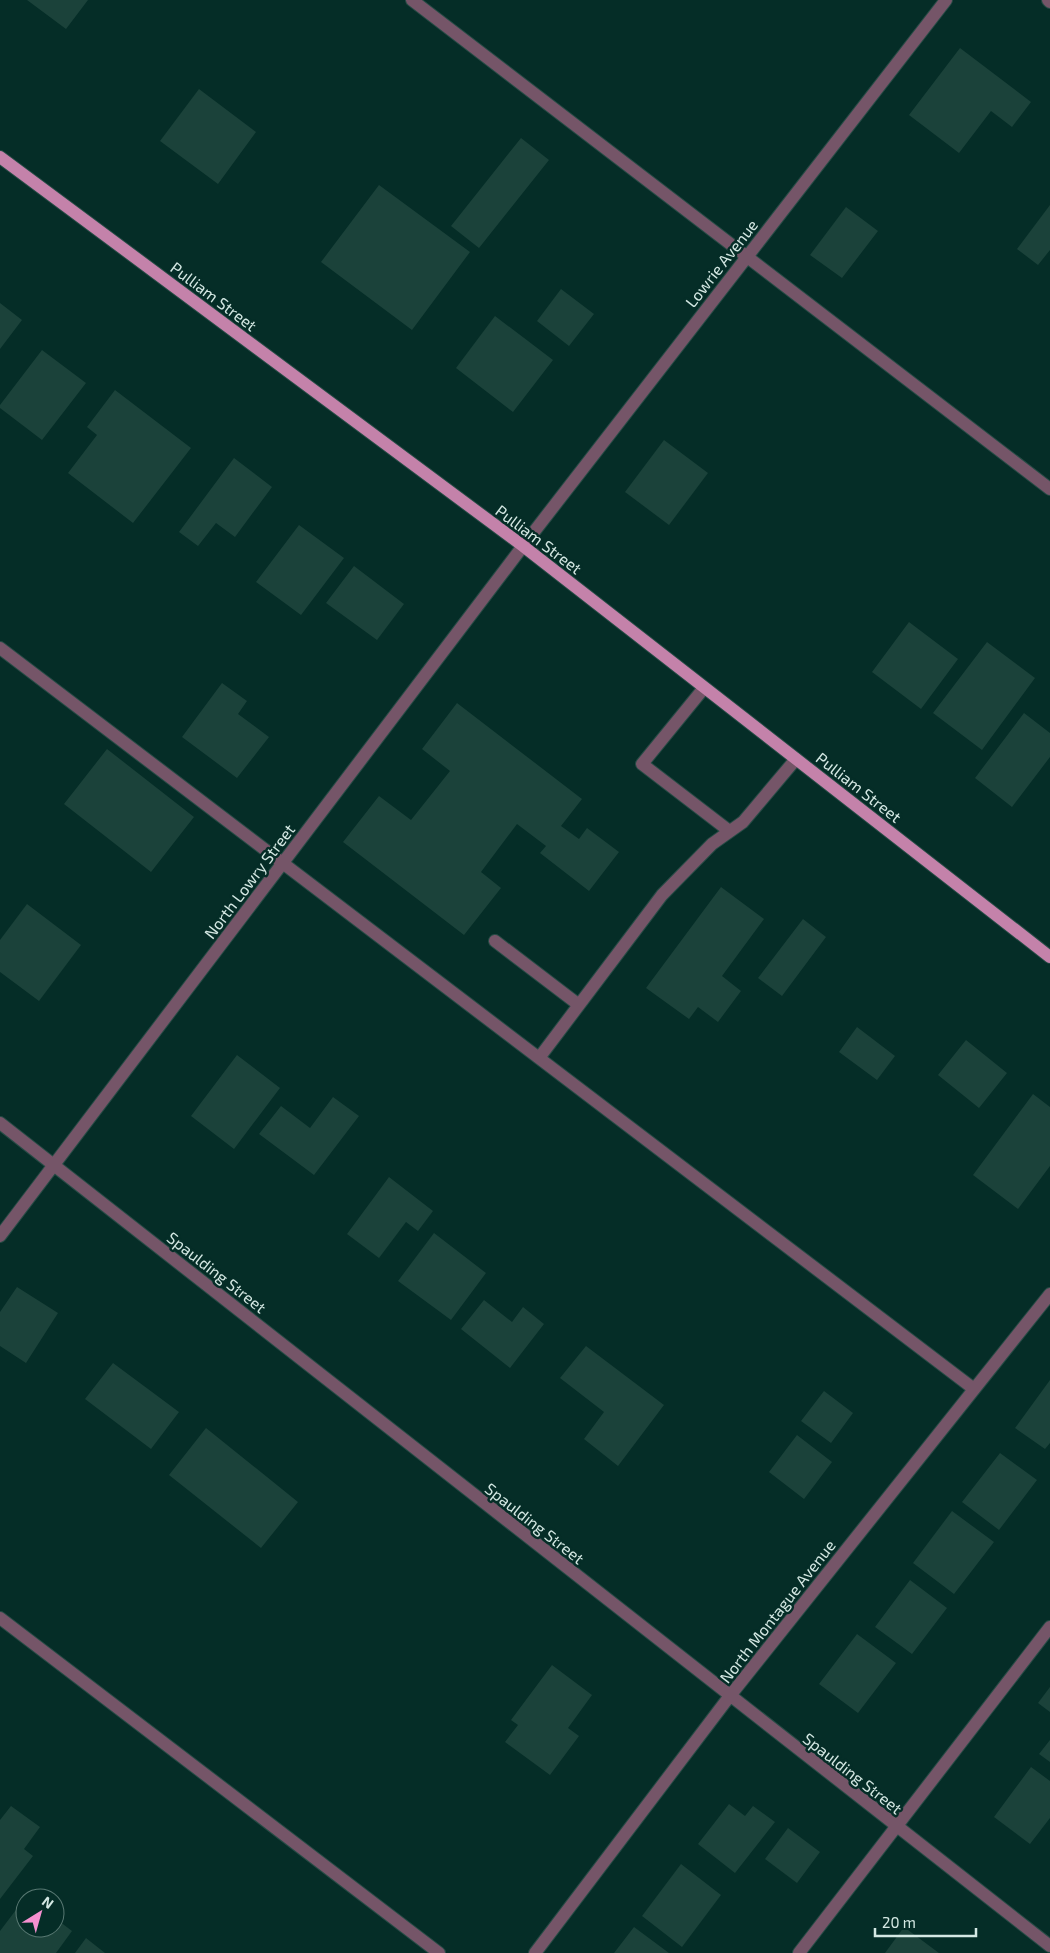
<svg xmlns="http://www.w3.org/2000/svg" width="1050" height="1953" font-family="'Exo 2',sans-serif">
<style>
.building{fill:#1b423a}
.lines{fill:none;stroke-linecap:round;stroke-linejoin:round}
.minor-casing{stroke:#264b45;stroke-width:14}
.major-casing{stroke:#264b45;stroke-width:14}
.minor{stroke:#755568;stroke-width:12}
.major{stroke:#c482aa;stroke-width:12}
.labels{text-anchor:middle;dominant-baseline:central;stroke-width:5;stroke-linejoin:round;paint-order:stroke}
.street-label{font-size:16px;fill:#d4e8e3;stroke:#052d27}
</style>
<rect width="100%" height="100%" fill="#052d27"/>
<!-- building -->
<path class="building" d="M 27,0 L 88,0 L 66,29 Z
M 960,48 L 1031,102 L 1012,127 L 991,111 L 959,153 L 909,115 Z
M 199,89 L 256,132 L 218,184 L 160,141 Z
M 521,138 L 549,160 L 479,248 L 451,226 Z
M 379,185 L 470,252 L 412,330 L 321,262 Z
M 1050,205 L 1050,250 L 1038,265 L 1017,249 Z
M 846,207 L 878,231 L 842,278 L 810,255 Z
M 561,289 L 594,314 L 569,346 L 537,321 Z
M 0,303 L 22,320 L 0,349 Z
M 495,316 L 553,360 L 513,412 L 456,368 Z
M 42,350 L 86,383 L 42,440 L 0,408 L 0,405 Z
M 115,390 L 191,448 L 133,523 L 68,473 L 97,435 L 87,427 Z
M 664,440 L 708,473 L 669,525 L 625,492 Z
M 234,458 L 272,487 L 235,537 L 216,523 L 198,546 L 179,532 Z
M 299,525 L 344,558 L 301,615 L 256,582 Z
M 354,566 L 404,604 L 377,640 L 326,603 Z
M 909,622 L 958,659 L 921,709 L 872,672 Z
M 987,642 L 1035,678 L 982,750 L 933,713 Z
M 222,683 L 247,701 L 238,714 L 269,737 L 237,778 L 182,737 Z
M 457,703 L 582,799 L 561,826 L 579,839 L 587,828 L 619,852 L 589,891 L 540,853 L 546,846 L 517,824 L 481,872 L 501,888 L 464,935 L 343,842 L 379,796 L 411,820 L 450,771 L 422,749 Z
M 1024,713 L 1050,733 L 1050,757 L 1012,807 L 975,778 Z
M 107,749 L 194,817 L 151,872 L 64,804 Z
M 721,887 L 764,919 L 722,976 L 741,991 L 718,1022 L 698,1007 L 689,1019 L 646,988 Z
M 27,904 L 81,945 L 39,1001 L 0,972 L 0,940 Z
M 803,919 L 826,937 L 782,996 L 758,978 Z
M 857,1027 L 895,1056 L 877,1080 L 839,1052 Z
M 966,1040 L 1007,1073 L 979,1108 L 938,1075 Z
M 237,1055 L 280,1088 L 234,1149 L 191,1116 Z
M 1033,1094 L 1050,1107 L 1050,1166 L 1018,1209 L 973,1175 Z
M 333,1097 L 359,1116 L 314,1175 L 259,1134 L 281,1106 L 310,1128 Z
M 389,1177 L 433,1211 L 418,1231 L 406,1222 L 379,1258 L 347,1234 Z
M 434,1233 L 486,1273 L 451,1320 L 398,1281 Z
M 17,1287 L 58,1313 L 26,1363 L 0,1346 L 0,1312 Z
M 484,1300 L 512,1322 L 523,1307 L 544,1324 L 510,1368 L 461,1329 Z
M 586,1346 L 664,1405 L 618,1466 L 584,1439 L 604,1412 L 560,1378 Z
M 113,1363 L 179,1412 L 151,1449 L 85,1399 Z
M 1050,1380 L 1050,1443 L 1045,1449 L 1015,1428 Z
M 824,1391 L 853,1413 L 831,1443 L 801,1421 Z
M 206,1428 L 298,1502 L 261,1548 L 169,1475 Z
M 797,1435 L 832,1462 L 804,1499 L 769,1472 Z
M 1000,1453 L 1037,1480 L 999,1530 L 962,1502 Z
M 952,1511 L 994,1542 L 954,1594 L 913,1563 Z
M 910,1580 L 947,1608 L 912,1654 L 875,1627 Z
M 857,1634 L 896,1663 L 858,1713 L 819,1684 Z
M 552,1665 L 592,1695 L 568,1728 L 579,1736 L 550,1775 L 505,1742 L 518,1725 L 511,1720 Z
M 1050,1687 L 1050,1712 L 1038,1703 Z
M 1050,1740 L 1050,1762 L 1039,1754 Z
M 1031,1767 L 1050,1781 L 1050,1818 L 1030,1844 L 994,1817 Z
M 729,1804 L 745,1816 L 753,1806 L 775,1822 L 735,1873 L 698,1844 Z
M 11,1806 L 40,1827 L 24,1849 L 33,1856 L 0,1899 L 0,1820 Z
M 788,1828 L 820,1852 L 797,1883 L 765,1859 Z
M 681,1864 L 721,1895 L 682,1947 L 642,1916 Z
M 25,1898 L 25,1928 L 55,1928 L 55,1918 L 72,1931 L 56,1953 L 0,1953 L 0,1931 Z
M 634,1927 L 669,1953 L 614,1953 Z
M 904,1927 L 939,1953 L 885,1953 Z
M 86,1938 L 105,1953 L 75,1953 Z"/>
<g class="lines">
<!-- minor casing -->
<g class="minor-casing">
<path id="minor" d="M 412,0 L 1050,489
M 1048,0 L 1050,2
M 0,648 L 974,1389
M 704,688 L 642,764 L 728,830
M 495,941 L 579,1005
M 539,1058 L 662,895 L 712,844 L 743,822 L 796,759
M 0,1123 L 1050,1946
M 0,1236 L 523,546 L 946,0
M 0,1618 L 439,1953
M 535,1953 L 729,1697 L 1050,1294
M 799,1953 L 1050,1627"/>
</g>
<!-- major casing -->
<g class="major-casing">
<path id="major" d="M 0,157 L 523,546 L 1050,957"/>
</g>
<!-- minor -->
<use href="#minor" class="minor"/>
<!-- major -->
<use href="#major" class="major"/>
</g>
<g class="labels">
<!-- street labels -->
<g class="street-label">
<text transform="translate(721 263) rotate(-52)">Lowrie Avenue</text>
<text transform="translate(214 296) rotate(37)">Pulliam Street</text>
<text transform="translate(539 539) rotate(37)">Pulliam Street</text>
<text transform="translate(859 787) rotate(38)">Pulliam Street</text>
<text transform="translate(249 881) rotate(-53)">North Lowry Street</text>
<text transform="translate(217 1272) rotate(38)">Spaulding Street</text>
<text transform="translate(535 1523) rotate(38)">Spaulding Street</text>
<text transform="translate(777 1611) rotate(-52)">North Montague Avenue</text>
<text transform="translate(853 1773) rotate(38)">Spaulding Street</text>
</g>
</g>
<!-- north arrow -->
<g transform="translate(40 1913) rotate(37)"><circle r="24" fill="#052d27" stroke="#587872"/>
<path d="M0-4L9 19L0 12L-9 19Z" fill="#f690d0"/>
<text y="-8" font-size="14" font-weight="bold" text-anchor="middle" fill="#d4e8e3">N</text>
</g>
<!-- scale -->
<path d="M875 1928v8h101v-8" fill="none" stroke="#d4e8e3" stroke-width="2.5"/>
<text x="882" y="1928" font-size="15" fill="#d4e8e3" stroke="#052d27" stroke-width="4" paint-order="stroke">20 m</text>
</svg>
